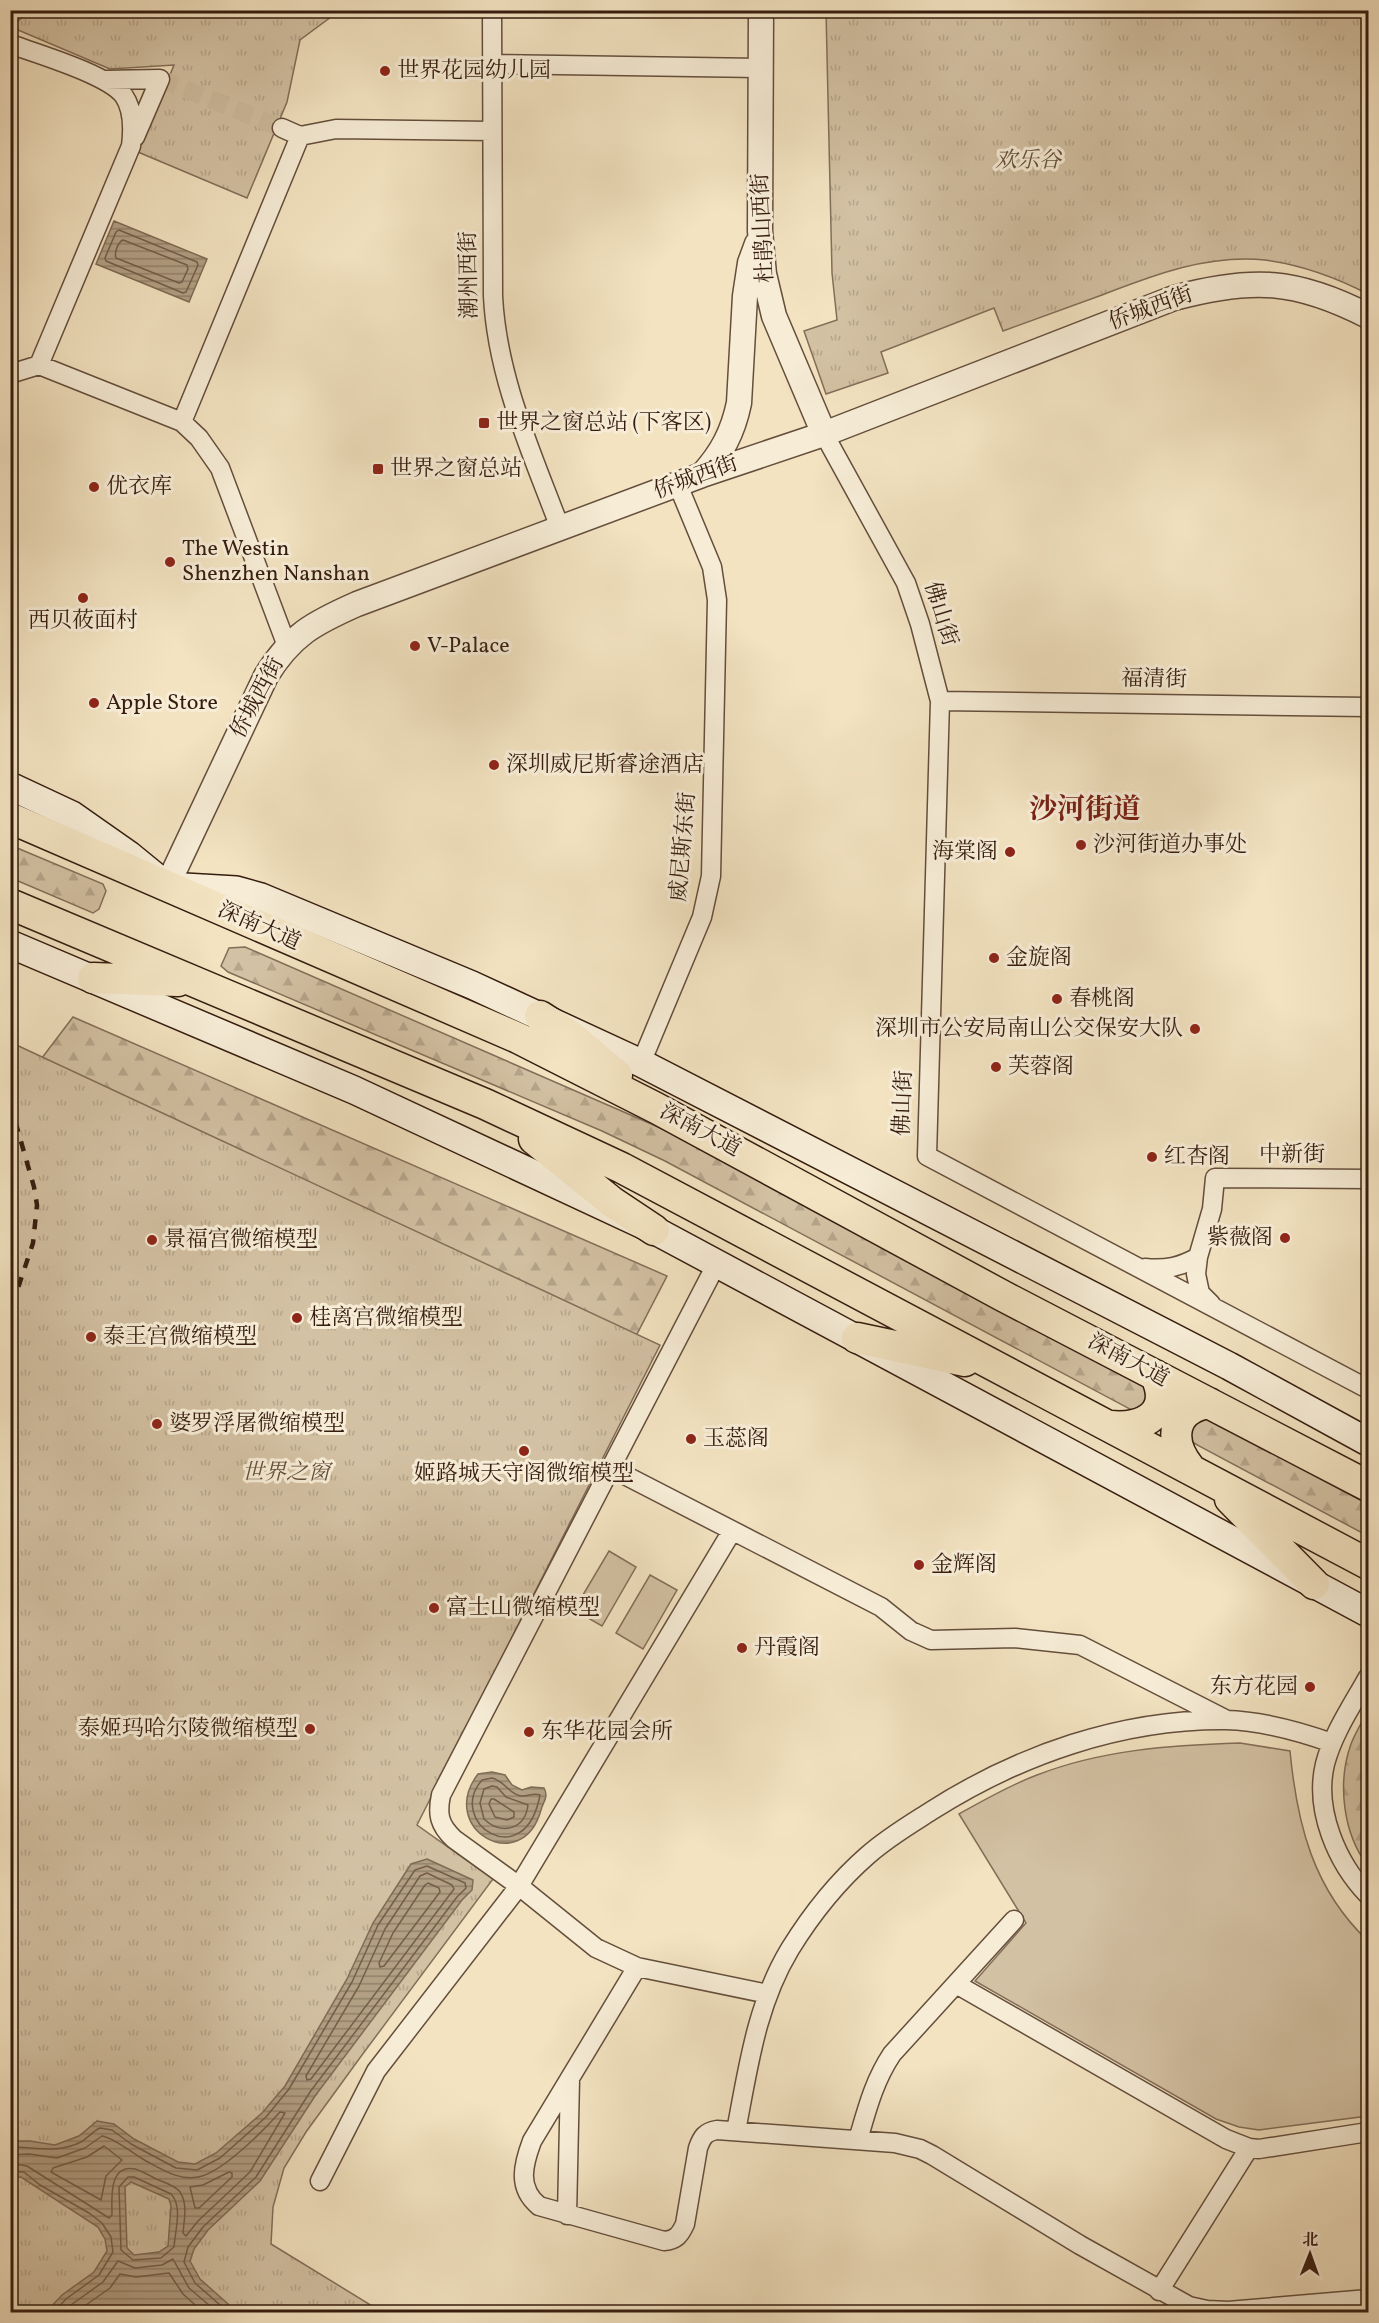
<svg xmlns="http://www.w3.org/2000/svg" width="1379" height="2323" font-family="Vollkorn,'Noto Serif SC',serif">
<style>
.green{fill:#d3c1a3;stroke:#846e59;stroke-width:1.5}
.forest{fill:url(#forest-firs);stroke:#846e59;stroke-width:1.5}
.park{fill:url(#park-tufts);stroke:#846e59;stroke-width:1.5}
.water{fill:url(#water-rules);stroke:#806b55;stroke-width:1.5;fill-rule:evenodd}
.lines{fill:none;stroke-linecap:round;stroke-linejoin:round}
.shore{stroke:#745e4a;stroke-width:1.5}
.minor-tunnel{stroke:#cdbb9d;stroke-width:18;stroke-dasharray:18 9;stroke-linecap:butt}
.minor-casing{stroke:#644e3c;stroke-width:21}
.tertiary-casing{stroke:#644e3c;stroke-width:27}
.secondary-casing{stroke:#351c0f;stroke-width:30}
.primary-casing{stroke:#351c0f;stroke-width:33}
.minor{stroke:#f7edd7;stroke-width:18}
.tertiary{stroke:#f7edd7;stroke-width:24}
.secondary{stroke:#f7edd7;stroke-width:27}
.primary{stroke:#f3e3c1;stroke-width:30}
.rail{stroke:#351c0f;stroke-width:4.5;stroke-dasharray:10 10;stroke-linecap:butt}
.poi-dot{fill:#8f2418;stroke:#f7edd7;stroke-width:2}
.labels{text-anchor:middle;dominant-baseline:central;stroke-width:6;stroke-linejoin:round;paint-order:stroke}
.poi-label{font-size:22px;fill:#351c0f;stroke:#f7edd7;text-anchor:start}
.park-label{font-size:22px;font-style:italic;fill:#644e3b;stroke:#f7edd7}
.street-label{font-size:22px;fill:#351c0f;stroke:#f7edd7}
.district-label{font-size:28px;font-weight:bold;fill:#7a1f14;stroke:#f7edd7}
</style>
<defs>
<pattern id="forest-firs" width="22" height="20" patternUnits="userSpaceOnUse" patternTransform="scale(1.5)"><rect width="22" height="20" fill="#d3c1a3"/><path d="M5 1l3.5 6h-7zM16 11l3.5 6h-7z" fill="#b6a58b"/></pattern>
<pattern id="park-tufts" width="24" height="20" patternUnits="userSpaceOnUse" patternTransform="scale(1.5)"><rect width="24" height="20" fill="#d3c1a3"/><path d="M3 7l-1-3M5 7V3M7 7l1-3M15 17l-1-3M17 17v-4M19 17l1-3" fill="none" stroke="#b6a58b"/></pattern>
<pattern id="water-rules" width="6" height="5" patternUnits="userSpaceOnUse" patternTransform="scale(1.5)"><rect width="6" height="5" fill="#b29f84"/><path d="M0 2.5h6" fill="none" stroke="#92816a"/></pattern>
</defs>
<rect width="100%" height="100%" fill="#f3e3c1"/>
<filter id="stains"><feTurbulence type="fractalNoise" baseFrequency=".00333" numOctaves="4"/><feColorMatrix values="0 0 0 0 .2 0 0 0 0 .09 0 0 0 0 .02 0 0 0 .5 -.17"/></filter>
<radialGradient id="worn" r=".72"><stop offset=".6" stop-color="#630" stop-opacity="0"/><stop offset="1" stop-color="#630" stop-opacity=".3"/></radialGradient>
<!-- green -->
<path class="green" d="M 609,1551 L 636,1567 L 602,1626 L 574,1610 Z
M 650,1575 L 677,1590 L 643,1649 L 616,1633 Z
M 1240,1743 L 1290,1751 C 1297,1824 1313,1889 1368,1941 L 1368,2116 L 1259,2130 L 1239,2127 L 1216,2119 L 975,1981 L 1026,1923 L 959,1814 C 984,1800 1010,1785 1037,1775 C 1101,1750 1171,1745 1240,1743 Z"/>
<!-- forest -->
<path class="forest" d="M 10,845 L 103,884 L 106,891 L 99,909 L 93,913 L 11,878 Z
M 245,947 L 672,1133 L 1368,1504 L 1368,1536 L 665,1161 L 602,1131 L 228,972 L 221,966 L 229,948 Z
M 73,1017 L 667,1276 L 506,1587 L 26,1079 Z
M 1368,1710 L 1366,1778 L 1368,1866 C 1343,1834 1337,1783 1351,1744 C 1355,1733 1363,1721 1368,1710 Z"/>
<!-- park -->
<path class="park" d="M 30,11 L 339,11 L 300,40 L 287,102 L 247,198 L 138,152 L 174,65 L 110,69 L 11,27 Z
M 826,11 L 1368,11 L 1368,294 C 1335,277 1303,265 1265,260 C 1208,254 1154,275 1102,295 C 1069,307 1036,319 1003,331 L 994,308 L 881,352 L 888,373 L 826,394 L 804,331 L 837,320 L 832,273 Z
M 10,1042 L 660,1345 L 417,1825 L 493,1879 L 362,2055 L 306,2132 L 284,2168 L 273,2207 L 271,2244 L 382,2312 L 11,2312 Z"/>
<!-- water -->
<path class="water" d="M 114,221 L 207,259 L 189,302 L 96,264 Z
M 492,1772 L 505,1775 L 512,1785 L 522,1790 L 531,1787 L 544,1788 C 549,1797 543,1802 541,1810 C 522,1878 436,1829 478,1774 Z
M 427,1859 L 473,1880 L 472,1890 L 462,1900 L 315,2096 L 260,2181 L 208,2230 L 194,2249 L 190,2261 L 200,2279 L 237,2312 L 46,2312 L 62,2295 L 94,2272 L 107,2251 L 105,2239 L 98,2227 L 21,2177 L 11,2177 L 11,2141 L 30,2141 L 55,2145 L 79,2136 L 97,2121 L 114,2124 L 134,2139 L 178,2162 L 195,2164 L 216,2153 L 262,2113 L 285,2086 L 347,1979 L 373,1923 L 411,1864 ZM 131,2182 L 169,2199 L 171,2206 L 168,2246 L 159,2252 L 134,2255 L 127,2248 L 125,2187 Z"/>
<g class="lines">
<!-- shore -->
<path class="shore" d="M 119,230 L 197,262 L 198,265 L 186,292 L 183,293 L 106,261 L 105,258 L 116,232 Z
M 123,240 L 187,265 L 188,269 L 182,282 L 179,283 L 116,258 C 114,253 118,242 123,240 Z
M 492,1778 C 506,1782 509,1794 521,1796 C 528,1797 533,1792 540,1795 C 525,1876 445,1822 482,1780 Z
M 492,1786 L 497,1787 L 506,1797 L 528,1805 C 525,1829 502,1836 484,1819 L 480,1803 L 484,1789 Z
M 491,1799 L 494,1799 L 514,1812 L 514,1817 L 507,1820 L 495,1817 L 489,1804 Z
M 427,1873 L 452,1885 L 454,1889 L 311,2079 L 307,2080 L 306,2076 L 359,1986 L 385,1929 L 420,1876 Z
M 428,1883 L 439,1888 L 440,1892 L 384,1966 L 380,1967 L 379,1963 L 393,1933 L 425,1885 Z
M 104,2146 L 122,2160 L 106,2176 L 101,2200 L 51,2172 L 53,2168 L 87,2157 Z
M 10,2147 C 36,2147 57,2154 81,2142 C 88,2138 93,2131 100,2128 L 112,2130 L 131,2144 L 176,2168 L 197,2170 L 220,2158 L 266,2117 L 289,2089 L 352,1982 L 378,1925 L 415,1870 L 427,1866 L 465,1883 L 466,1888 L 457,1897 L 310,2092 L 256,2177 L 203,2227 L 188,2247 L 184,2262 L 195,2283 L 228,2312
M 10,2155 L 29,2154 L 57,2158 L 85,2148 L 102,2136 C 115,2138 133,2154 146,2161 C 162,2169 179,2181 198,2177 C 222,2173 264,2130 280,2112 L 285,2113 L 250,2172 L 198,2221 L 186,2236 L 183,2233 C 184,2220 188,2204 180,2192 C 175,2185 163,2182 156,2179 C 149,2175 142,2171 135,2169 C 108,2164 112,2200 112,2215 L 109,2218 L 27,2166 L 10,2163
M 10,2171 L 24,2172 L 40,2185 L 89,2213 L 102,2223 L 111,2237 L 113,2252 L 99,2275 L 66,2299 L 54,2312
M 229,2172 L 232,2173 L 232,2177 L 199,2208 L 195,2208 L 190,2187 L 203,2185 Z
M 128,2177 L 134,2177 L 171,2194 C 183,2206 175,2231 174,2247 L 161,2258 L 133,2260 L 121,2250 L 119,2187 Z
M 64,2312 L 71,2305 L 103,2282 L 118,2261 L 135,2268 L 162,2265 L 173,2259 L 189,2288 L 217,2312
M 76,2312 L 110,2288 L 120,2274 L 136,2277 L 169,2273 L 183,2294 L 203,2312"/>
<!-- minor-tunnel -->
<path class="minor-tunnel" d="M 160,79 L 282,128"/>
<!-- minor casing -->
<g class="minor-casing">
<path id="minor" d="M 492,10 L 493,296 C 497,378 532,453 560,528
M 10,44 C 38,54 109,75 124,96 C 134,111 133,130 131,146 L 39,365
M 491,64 L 760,68
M 105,80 L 160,79 L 135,137
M 282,128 L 300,136
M 10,374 L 39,365 L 182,422 L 199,438 L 220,468 L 287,646
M 182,422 L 300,136 L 336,129 L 492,131
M 824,434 L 906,583 L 920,624 L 940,701 L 927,1156 L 1368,1389
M 940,701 L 1368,707
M 641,1063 L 702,917 L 711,876 L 717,600 L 712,567 L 678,485
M 717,1263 L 441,1795 C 437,1814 439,1825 454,1839 L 519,1886 L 596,1948 L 637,1967 L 768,1994
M 1145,1268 C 1166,1270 1180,1267 1198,1257
M 1211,1304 L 1200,1293 L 1196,1274 L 1198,1257 L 1212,1209 L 1215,1178 L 1368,1179
M 611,1468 L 881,1607 L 911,1631 L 931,1640 L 1015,1638 L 1080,1645 L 1225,1719
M 1368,1677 C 1353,1704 1333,1733 1325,1764 C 1314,1810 1337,1863 1368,1895
M 637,1967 L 532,2141 C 523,2165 517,2188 539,2206 L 664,2241 C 676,2240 680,2235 685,2224 L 698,2148 C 702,2137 705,2132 717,2130 L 895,2143 L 920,2149 L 932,2155 L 1080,2245 L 1189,2306 L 1207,2310 L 1228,2311 L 1368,2299
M 956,1984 L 1226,2139 L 1249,2148 L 1259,2149 L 1368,2132
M 736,2131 C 748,2069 756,2005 790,1949 C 811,1915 837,1882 868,1855 C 887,1838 909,1825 931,1811 C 1019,1755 1121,1719 1226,1720 C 1263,1721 1298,1731 1332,1743
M 858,2140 C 867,2109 874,2081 892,2054 L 1014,1920
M 320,2181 L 376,2071 L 519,1886 L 732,1531
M 567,2215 L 570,2079
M 1159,2291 L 1249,2148"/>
</g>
<!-- tertiary casing -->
<g class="tertiary-casing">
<path id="tertiary" d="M 761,10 L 760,231 L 764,274 L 774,316 L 824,434
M 702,475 C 722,453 733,432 739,403 L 745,296 L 750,263 L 757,244
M 167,886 L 266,676 C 291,635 314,623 357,604 L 702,475 L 824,434 L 1174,298 C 1252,277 1296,279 1368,316"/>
</g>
<!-- secondary casing -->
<g class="secondary-casing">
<path id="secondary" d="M 10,786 L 72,815 L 129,855 L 167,886 L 236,890 L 261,897 L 472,985 L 641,1063 L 1229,1366 L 1368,1442
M 10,944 L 354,1090 L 654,1230 L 1368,1613"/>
</g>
<!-- primary casing -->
<g class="primary-casing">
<path id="primary" d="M 10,818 L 518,1038 L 656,1108 L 1003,1296 L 1368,1486
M 10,904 L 485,1104 L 622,1168 L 1368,1564
M 93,978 L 178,981
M 540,1016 L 568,1034 L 617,1075
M 534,1139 L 612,1202 L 654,1230
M 857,1338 L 965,1361
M 1110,1426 C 1144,1430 1174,1412 1155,1375
M 1189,1467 C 1168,1440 1172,1409 1209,1403
M 1230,1499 L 1314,1584"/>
</g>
<!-- minor -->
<use href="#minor" class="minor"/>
<!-- tertiary -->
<use href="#tertiary" class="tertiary"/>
<!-- secondary -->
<use href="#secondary" class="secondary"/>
<!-- primary -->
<use href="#primary" class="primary"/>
<!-- rail -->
<path class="rail" d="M 10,1103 L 34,1187 L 37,1205 L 33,1243 L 10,1312"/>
</g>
<!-- markers -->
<g class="poi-dot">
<circle cx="385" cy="71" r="6"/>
<rect x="478" y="417" width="12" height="12" rx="3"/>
<rect x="372" y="463" width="12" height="12" rx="3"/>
<circle cx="94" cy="487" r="6"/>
<circle cx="170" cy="562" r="6"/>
<circle cx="83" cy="598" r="6"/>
<circle cx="415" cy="646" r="6"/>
<circle cx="94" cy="703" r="6"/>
<circle cx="494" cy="765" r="6"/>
<circle cx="1081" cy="845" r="6"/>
<circle cx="1010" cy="852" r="6"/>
<circle cx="994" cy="958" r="6"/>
<circle cx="1057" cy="999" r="6"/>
<circle cx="1195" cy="1029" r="6"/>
<circle cx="996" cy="1067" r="6"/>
<circle cx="1152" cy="1157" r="6"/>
<circle cx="1285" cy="1238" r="6"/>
<circle cx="152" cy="1240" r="6"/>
<circle cx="297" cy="1318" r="6"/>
<circle cx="91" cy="1337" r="6"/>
<circle cx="157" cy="1424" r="6"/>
<circle cx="691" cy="1439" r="6"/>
<circle cx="524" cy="1451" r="6"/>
<circle cx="919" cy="1565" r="6"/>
<circle cx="434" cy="1608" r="6"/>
<circle cx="742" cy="1648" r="6"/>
<circle cx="1310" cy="1687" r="6"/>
<circle cx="310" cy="1729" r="6"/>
<circle cx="529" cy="1732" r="6"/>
</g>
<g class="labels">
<!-- poi labels -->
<g class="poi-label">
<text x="397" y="71">世界花园幼儿园</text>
<text x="496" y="423">世界之窗总站 (下客区)</text>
<text x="390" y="469">世界之窗总站</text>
<text x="106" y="487">优衣库</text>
<text x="182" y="549">The Westin<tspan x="182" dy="25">Shenzhen Nanshan</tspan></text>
<text x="83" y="621" text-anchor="middle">西贝莜面村</text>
<text x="427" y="646">V-Palace</text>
<text x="106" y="703">Apple Store</text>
<text x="506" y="765">深圳威尼斯睿途酒店</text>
<text x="1093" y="845">沙河街道办事处</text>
<text x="998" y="852" text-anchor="end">海棠阁</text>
<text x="1006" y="958">金旋阁</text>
<text x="1069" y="999">春桃阁</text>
<text x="1183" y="1029" text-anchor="end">深圳市公安局南山公交保安大队</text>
<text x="1008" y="1067">芙蓉阁</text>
<text x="1164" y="1157">红杏阁</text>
<text x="1273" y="1238" text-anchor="end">紫薇阁</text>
<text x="164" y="1240">景福宫微缩模型</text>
<text x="309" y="1318">桂离宫微缩模型</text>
<text x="103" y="1337">泰王宫微缩模型</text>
<text x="169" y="1424">婆罗浮屠微缩模型</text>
<text x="703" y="1439">玉蕊阁</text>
<text x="524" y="1474" text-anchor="middle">姬路城天守阁微缩模型</text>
<text x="931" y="1565">金辉阁</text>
<text x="446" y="1608">富士山微缩模型</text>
<text x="754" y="1648">丹霞阁</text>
<text x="1298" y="1687" text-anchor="end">东方花园</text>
<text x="298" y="1729" text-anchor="end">泰姬玛哈尔陵微缩模型</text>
<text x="541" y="1732">东华花园会所</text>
</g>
<!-- park labels -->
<g class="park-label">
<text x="1028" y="161">欢乐谷</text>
<text x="286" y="1473">世界之窗</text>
</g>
<!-- street labels -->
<g class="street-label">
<text transform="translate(764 228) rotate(-93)">杜鹃山西街</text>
<text transform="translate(470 275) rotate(-91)">潮州西街</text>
<text transform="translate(1151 309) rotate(-20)">侨城西街</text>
<text transform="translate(696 478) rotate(-20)">侨城西街</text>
<text transform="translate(940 614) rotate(73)">佛山街</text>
<text transform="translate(1154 680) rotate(1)">福清街</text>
<text transform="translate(258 698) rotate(-62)">侨城西街</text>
<text transform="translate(684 847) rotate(-85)">威尼斯东街</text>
<text transform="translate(259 927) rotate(24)">深南大道</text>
<text transform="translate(904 1103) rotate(-88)">佛山街</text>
<text transform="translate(700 1131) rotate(28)">深南大道</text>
<text x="1292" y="1155">中新街</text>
<text transform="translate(1128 1361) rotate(28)">深南大道</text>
</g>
<!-- district labels -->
<g class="district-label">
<text x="1085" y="810">沙河街道</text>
</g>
</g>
<!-- margin -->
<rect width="1379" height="2323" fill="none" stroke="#f3e3c1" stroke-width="36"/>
<rect x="12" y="12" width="1355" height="2299" fill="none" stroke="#351c0f" stroke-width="3"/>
<rect x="18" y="18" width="1343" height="2287" fill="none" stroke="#351c0f" stroke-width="1.5"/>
<!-- north arrow -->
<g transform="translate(1310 2254) rotate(1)" stroke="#f7edd7" stroke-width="4.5" paint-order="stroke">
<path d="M0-4.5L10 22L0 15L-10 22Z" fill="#351c0f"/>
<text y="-9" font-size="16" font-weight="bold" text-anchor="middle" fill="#351c0f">北</text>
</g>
<rect width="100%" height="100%" filter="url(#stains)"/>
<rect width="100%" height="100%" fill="url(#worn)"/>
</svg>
